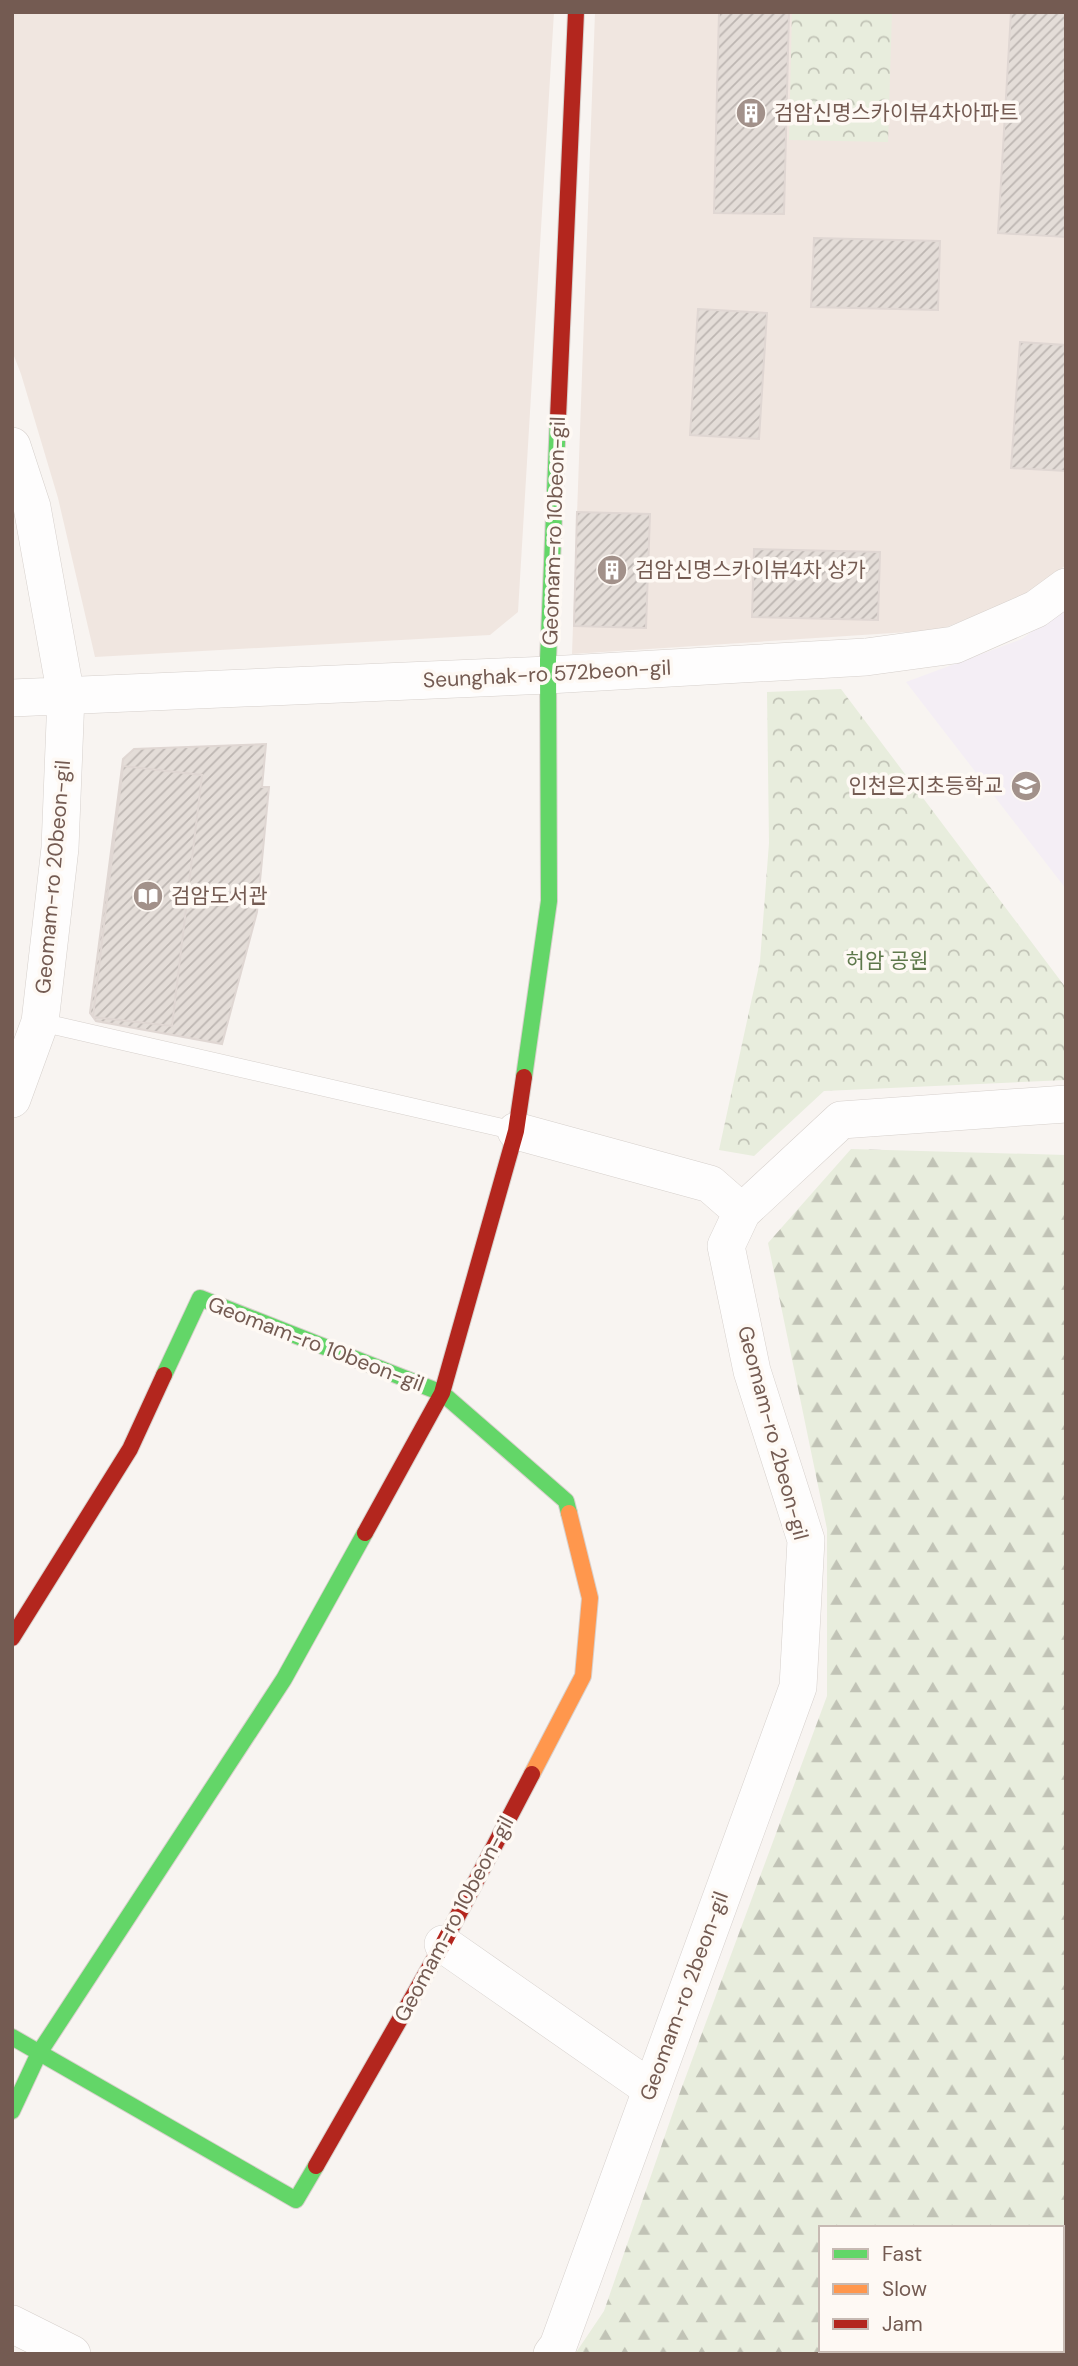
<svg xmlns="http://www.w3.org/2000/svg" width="1078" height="2366" font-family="'DM Sans','Noto Sans KR',sans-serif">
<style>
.residential{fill:#f0e6e0}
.education{fill:#f4eef5}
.forest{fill:url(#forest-firs);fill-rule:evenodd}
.park{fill:url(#park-crowns)}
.building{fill:url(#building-hatch);stroke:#e0d7d3;stroke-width:2}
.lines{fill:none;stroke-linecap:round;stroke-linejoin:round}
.lane-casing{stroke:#d6d0cc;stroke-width:19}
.street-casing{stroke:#d6d0cc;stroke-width:38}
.fast-casing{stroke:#d8d0cc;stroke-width:18}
.slow-casing{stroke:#d8d0cc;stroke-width:18}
.jam-casing{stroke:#d8d0cc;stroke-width:18}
.lane{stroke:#fefdfd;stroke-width:18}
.street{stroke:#fefdfd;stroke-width:37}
.fast{stroke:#63d668;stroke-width:16}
.slow{stroke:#ff974d;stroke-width:16}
.jam{stroke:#b3261e;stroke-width:16}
.labels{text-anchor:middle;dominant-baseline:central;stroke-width:7;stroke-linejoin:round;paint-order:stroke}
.poi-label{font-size:21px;fill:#745b52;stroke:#fef9f4;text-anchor:start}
.street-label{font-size:21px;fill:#745b52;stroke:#fef9f4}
.park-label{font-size:21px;fill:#5e784b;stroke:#fef9f4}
</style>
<defs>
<pattern id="forest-firs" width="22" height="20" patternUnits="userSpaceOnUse" patternTransform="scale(1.75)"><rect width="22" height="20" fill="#e8eddd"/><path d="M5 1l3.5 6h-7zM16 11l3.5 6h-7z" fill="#c1c3b6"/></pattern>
<pattern id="park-crowns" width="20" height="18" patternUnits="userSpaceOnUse" patternTransform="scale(1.75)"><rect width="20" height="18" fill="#e8eddd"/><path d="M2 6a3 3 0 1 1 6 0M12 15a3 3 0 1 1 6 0" fill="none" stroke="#c1c3b6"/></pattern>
<pattern id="building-hatch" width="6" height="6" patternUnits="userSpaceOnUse" patternTransform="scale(1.75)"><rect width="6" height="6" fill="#e4ddd8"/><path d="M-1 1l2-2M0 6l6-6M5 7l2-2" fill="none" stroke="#bdb6b2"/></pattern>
</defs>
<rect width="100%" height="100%" fill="#f8f4f1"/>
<!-- residential -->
<path class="residential" d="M 12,12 L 554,12 L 518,612 L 490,635 L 95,657 L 58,498 L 21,374 L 12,351 Z
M 595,12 L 1066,12 L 1066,565 L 1025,596 L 939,630 L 572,654 Z"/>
<!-- education -->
<path class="education" d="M 1066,606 L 1066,889 L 906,682 L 1022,639 Z"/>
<!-- forest -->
<path class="forest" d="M 851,1149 L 1066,1155 L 1066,2354 L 575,2354 L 604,2311 L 679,2095 L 827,1696 L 827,1529 L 768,1243 ZM 821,2228 L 1062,2228 L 1062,2350 L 821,2350 Z"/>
<!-- park -->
<path class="park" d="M 792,12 L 892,12 L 888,142 L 789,140 Z
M 841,689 L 1066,988 L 1066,1080 L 824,1091 L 754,1156 L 719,1150 L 760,961 L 769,843 L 767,692 Z"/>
<!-- building -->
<path class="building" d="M 719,12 L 789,12 L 784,214 L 714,213 Z
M 1011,12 L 1066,12 L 1066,237 L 998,233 Z
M 814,238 L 940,241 L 938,310 L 811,307 Z
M 698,309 L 767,313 L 759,439 L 690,435 Z
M 1020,342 L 1066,345 L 1066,471 L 1011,468 Z
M 577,512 L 650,514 L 646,628 L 574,626 Z
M 754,549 L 880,552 L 878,620 L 752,617 Z
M 266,744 L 262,787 L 269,787 L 257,912 L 222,1044 L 96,1021 L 90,1013 L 123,759 L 134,749 Z
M 123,766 L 202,775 L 172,1026 L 93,1017 Z"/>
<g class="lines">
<!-- lane casing -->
<g class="lane-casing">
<path id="lane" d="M 40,1022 L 516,1131"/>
</g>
<!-- street casing -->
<g class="street-casing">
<path id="street" d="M 12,446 L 32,507 L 66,696 L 60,848 L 40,1022 L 12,1099
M 12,698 L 548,675 L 866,657 L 954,645 L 1036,609 L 1066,587
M 516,1131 L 710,1184 L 742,1212
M 443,1944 L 651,2089
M 12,2324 L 72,2354
M 552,2354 L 558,2346 L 798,1687 L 806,1540 L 752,1371 L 726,1246 L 742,1212 L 841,1120 L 1066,1104"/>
</g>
<!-- fast casing -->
<g class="fast-casing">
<path id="fast" d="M 524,1077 L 549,901 L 548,660 L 558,418
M 164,1375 L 200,1298 L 442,1393 L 566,1501 L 569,1513
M 12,2037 L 296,2200 L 316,2166
M 12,2111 L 39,2053 L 284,1679 L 365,1533"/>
</g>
<!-- slow casing -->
<g class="slow-casing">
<path id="slow" d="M 532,1774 L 583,1676 L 590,1598 L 569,1513"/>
</g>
<!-- jam casing -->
<g class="jam-casing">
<path id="jam" d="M 558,418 L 576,12
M 365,1533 L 442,1393 L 516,1131 L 524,1077
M 12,1638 L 130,1449 L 164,1375
M 316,2166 L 443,1944 L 532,1774"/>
</g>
<!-- lane -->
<use href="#lane" class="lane"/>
<!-- street -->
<use href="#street" class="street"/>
<!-- fast -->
<use href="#fast" class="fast"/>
<!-- slow -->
<use href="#slow" class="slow"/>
<!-- jam -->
<use href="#jam" class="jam"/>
</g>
<!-- icons -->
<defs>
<g id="building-disc" transform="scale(1.575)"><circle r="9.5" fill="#a2918a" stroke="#fef9f4"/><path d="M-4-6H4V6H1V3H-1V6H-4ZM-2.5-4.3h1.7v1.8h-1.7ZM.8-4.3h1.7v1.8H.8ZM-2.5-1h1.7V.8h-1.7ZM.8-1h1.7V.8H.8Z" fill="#fff"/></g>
<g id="school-disc" transform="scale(1.575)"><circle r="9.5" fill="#a2918a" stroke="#fef9f4"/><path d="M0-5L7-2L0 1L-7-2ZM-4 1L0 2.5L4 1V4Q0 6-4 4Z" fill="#fff"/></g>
<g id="library-disc" transform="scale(1.575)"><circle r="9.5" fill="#a2918a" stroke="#fef9f4"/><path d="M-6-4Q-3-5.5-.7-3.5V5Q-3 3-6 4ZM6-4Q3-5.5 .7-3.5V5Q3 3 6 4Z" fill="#fff"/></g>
</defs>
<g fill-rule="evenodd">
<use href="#building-disc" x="751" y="113"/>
<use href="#building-disc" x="612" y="570"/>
<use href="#school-disc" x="1026" y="786"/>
<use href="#library-disc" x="148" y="896"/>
</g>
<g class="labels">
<!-- poi labels -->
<g class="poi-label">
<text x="774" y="113">검암신명스카이뷰4차아파트</text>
<text x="635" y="570">검암신명스카이뷰4차 상가</text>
<text x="1003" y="786" text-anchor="end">인천은지초등학교</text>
<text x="171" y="896">검암도서관</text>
</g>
<!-- street labels -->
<g class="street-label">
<text transform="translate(554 531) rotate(-88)">Geomam-ro 10beon-gil</text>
<text transform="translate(547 674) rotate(-3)">Seunghak-ro 572beon-gil</text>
<text transform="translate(53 877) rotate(-85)">Geomam-ro 20beon-gil</text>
<text transform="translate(316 1344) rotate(21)">Geomam-ro 10beon-gil</text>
<text transform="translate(773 1433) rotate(75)">Geomam-ro 2beon-gil</text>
<text transform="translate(454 1919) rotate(-62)">Geomam-ro 10beon-gil</text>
<text transform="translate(684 1996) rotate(-70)">Geomam-ro 2beon-gil</text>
</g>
<!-- park labels -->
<g class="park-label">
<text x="887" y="961">허암 공원</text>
</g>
</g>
<!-- border -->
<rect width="1078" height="2366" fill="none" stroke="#745b52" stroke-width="28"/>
<!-- legend -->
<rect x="819" y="2226" width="245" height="126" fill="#fef9f4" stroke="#c7bab3" stroke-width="2"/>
<rect x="833" y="2249" width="35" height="10" fill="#63d668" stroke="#c7bab3" stroke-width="2"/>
<text x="882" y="2261" font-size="21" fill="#745b52">Fast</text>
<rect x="833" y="2284" width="35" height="10" fill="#ff974d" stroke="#c7bab3" stroke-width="2"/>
<text x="882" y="2296" font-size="21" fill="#745b52">Slow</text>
<rect x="833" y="2319" width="35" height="10" fill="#b3261e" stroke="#c7bab3" stroke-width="2"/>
<text x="882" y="2331" font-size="21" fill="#745b52">Jam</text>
</svg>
